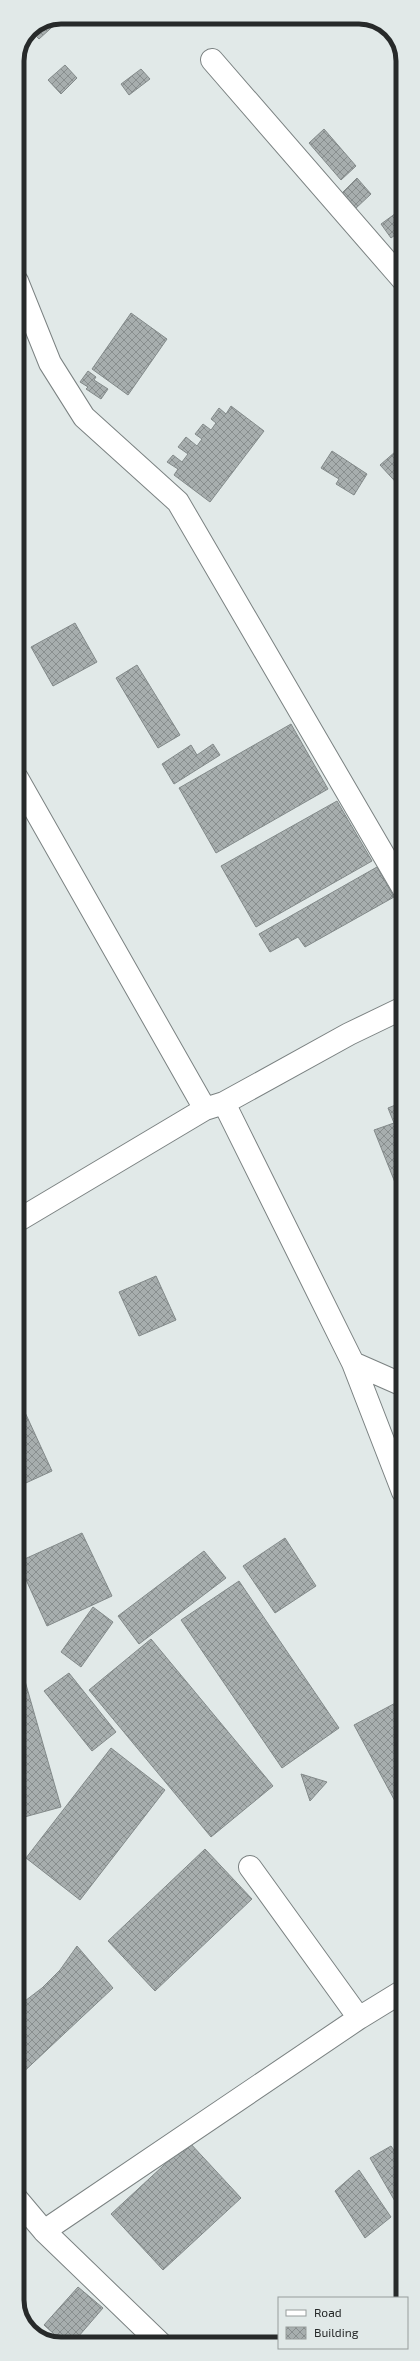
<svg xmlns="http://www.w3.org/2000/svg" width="420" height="2361" font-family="'Exo 2',sans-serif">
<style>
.building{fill:url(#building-cross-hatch);stroke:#838a8a}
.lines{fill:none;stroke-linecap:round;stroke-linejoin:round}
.minor-casing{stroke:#7b8282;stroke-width:24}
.minor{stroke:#fff;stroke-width:22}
.rim{fill:none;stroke:#272a2a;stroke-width:5}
</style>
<defs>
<pattern id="building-cross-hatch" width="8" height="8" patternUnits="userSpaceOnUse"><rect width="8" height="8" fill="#a7aeae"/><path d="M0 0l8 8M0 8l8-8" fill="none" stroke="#888e8e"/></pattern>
</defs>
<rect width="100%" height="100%" fill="#e1e9e8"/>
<!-- building -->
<path class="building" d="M 60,18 L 61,19 L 39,39 L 30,30 Z
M 65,65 L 77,78 L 61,94 L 48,80 Z
M 141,69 L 150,79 L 129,95 L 121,84 Z
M 324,129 L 356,166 L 341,180 L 309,143 Z
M 357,178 L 371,194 L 355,209 L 341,194 Z
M 403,208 L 403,229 L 391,238 L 381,224 Z
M 131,313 L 167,339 L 128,395 L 92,369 Z
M 88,371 L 96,377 L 94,380 L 108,389 L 101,399 L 86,389 L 88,387 L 80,382 Z
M 231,406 L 264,431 L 210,502 L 174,475 L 178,469 L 167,462 L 173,455 L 182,462 L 188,454 L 178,447 L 186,437 L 197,446 L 202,439 L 195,434 L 203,424 L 211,430 L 216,423 L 211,419 L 219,408 L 226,414 Z
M 403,445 L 403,490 L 380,465 Z
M 332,451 L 367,474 L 354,495 L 336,484 L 339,479 L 321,468 Z
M 75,623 L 97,662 L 53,686 L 31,647 Z
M 137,665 L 180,735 L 158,748 L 116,678 Z
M 291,724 L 328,789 L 216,853 L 179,788 Z
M 213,744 L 220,755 L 174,784 L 162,764 L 191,745 L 197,755 Z
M 337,801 L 372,861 L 256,927 L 221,866 Z
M 377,867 L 394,897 L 305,947 L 298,937 L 270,952 L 259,934 Z
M 403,1102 L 403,1182 L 396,1185 L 374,1130 L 394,1123 L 388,1108 Z
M 156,1276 L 176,1320 L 139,1336 L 119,1292 Z
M 17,1395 L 52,1471 L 17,1487 Z
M 82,1533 L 112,1596 L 47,1626 L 18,1562 Z
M 285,1538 L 316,1586 L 275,1613 L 243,1566 Z
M 204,1551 L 226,1578 L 139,1644 L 118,1616 Z
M 239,1581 L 339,1728 L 282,1768 L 181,1620 Z
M 93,1607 L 113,1622 L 81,1667 L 61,1652 Z
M 151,1639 L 273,1786 L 211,1837 L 89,1690 Z
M 17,1653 L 61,1807 L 17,1819 Z
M 69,1673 L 116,1732 L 92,1751 L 44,1691 Z
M 403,1699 L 403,1816 L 354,1725 Z
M 111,1748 L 165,1790 L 80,1900 L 26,1858 Z
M 301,1774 L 327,1782 L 310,1801 Z
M 205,1849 L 252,1899 L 155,1991 L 108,1941 Z
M 77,1946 L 113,1988 L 17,2078 L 17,2007 L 42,1988 L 60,1970 Z
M 189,2142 L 241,2198 L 163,2270 L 111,2214 Z
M 391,2146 L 403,2163 L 403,2200 L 396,2203 L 370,2158 Z
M 359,2170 L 391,2217 L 365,2238 L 335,2191 Z
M 78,2287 L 103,2308 L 72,2344 L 65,2344 L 44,2325 Z
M 25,2315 L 56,2344 L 30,2331 L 23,2317 Z"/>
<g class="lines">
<!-- minor casing -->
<g class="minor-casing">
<path id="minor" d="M 212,60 L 403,280
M 17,281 L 50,363 L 84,417 L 178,502 L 403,888
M 17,778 L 205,1109
M 224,1103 L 353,1363 L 403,1492
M 17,1221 L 205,1109 L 224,1103 L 349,1034 L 403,1008
M 353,1363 L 403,1385
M 250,1867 L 359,2018
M 17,2199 L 44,2231 L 161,2344
M 44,2231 L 359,2018 L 403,1991"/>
</g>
<!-- minor -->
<use href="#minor" class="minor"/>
</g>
<!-- crop -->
<path d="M0 0H420V2361H0ZM61 24H359A37 37 0 0 1 396 61V2300A37 37 0 0 1 359 2337H61A37 37 0 0 1 24 2300V61A37 37 0 0 1 61 24Z" fill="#e1e9e8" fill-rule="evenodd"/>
<path class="rim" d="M61 24H359A37 37 0 0 1 396 61V2300A37 37 0 0 1 359 2337H61A37 37 0 0 1 24 2300V61A37 37 0 0 1 61 24Z"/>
<!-- legend -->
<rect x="278" y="2297" width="130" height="52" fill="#e1e9e8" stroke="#979d9c"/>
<rect x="286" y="2310" width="20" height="6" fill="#ffffff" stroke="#979d9c"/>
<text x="314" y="2317" font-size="12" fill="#272a2a">Road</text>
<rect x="286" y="2327" width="20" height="12" fill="url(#building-cross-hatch)" stroke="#979d9c"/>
<text x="314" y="2337" font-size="12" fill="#272a2a">Building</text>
</svg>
